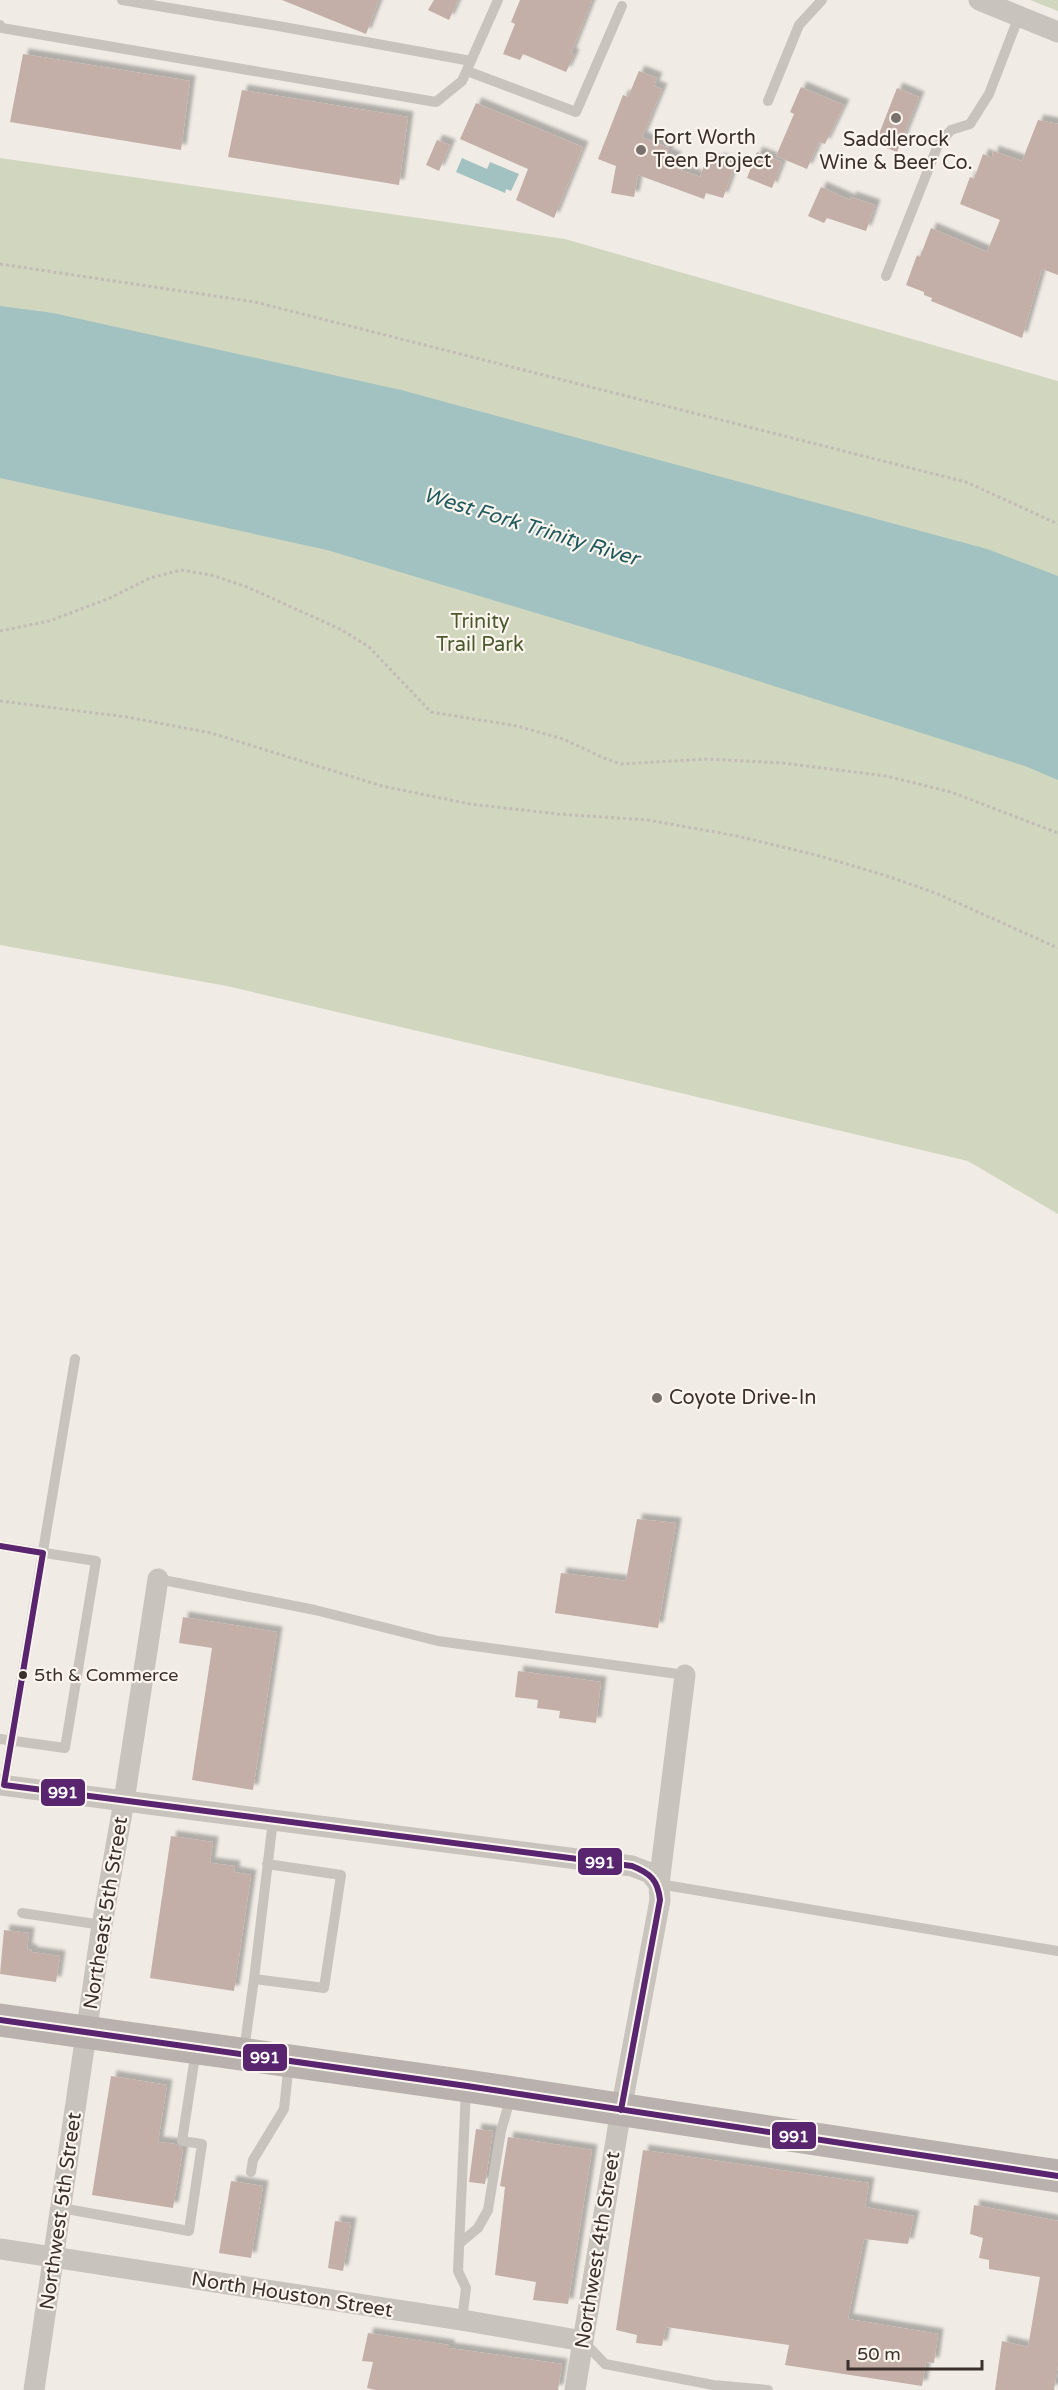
<svg xmlns="http://www.w3.org/2000/svg" width="1058" height="2390" font-family="'Varela Round',sans-serif">
<style>
.green{fill:#d1d6bf}
.water{fill:#a1c2c1}
.building{fill:#c3afa7;filter:url(#shadow)}
.lines{fill:none;stroke-linecap:round;stroke-linejoin:round}
.path{stroke:#c2bbb6;stroke-width:3;stroke-dasharray:3 3;stroke-linecap:butt}
.service{stroke:#c9c3be;stroke-width:10}
.minor{stroke:#c9c3be;stroke-width:21}
.primary{stroke:#b8b1ad;stroke-width:33}
.bus-1-casing{stroke:#fbf5ee;stroke-width:10}
.bus-1{stroke:#5a256f;stroke-width:6}
.poi-dot{fill:#7a716c;stroke:#fbf5ee;stroke-width:2}
.bus-dot{fill:#3b302b;stroke:#fbf5ee;stroke-width:2}
.labels{text-anchor:middle;dominant-baseline:central;stroke-width:4.5;stroke-linejoin:round;paint-order:stroke}
.bus-label{font-size:18px;fill:#3b302b;stroke:#fbf5ee;text-anchor:start}
.poi-label{font-size:20px;fill:#3b302b;stroke:#fbf5ee;text-anchor:start}
.park-label{font-size:20px;fill:#4a5a2e;stroke:#fbf5ee}
.street-label{font-size:20px;fill:#3b302b;stroke:#fbf5ee}
.water-label{font-size:21px;font-style:italic;fill:#1f5a5e;stroke:#fbf5ee}
.line-badge{stroke:#fbf5ee;stroke-width:2}
.badge-label{font-size:16px;text-anchor:middle;font-weight:bold;fill:#fff}
</style>
<defs>
<filter id="shadow"><feDropShadow dx="5.5" dy="-5.5" stdDeviation="1.5" flood-color="#0004"/></filter>
</defs>
<rect width="100%" height="100%" fill="#f0ebe5"/>
<!-- green -->
<path class="green" d="M 1030,0 L 1058,0 L 1058,11 Z
M 0,158 L 565,239 L 1058,381 L 1058,1214 L 968,1161 L 227,986 L 0,945 Z"/>
<!-- water -->
<path class="water" d="M 462,158 L 487,169 L 490,162 L 519,174 L 511,191 L 506,189 L 505,193 L 456,172 Z
M 0,306 L 53,313 L 401,390 L 987,549 L 1058,576 L 1058,780 L 1025,766 L 705,664 L 327,550 L 0,478 Z"/>
<!-- building -->
<path class="building" d="M 282,0 L 379,0 L 366,34 Z
M 434,0 L 458,0 L 449,20 L 428,10 Z
M 520,0 L 592,0 L 571,53 L 574,55 L 566,72 L 523,54 L 520,60 L 503,54 L 515,24 L 511,22 Z
M 23,54 L 190,81 L 181,150 L 10,122 Z
M 639,71 L 657,78 L 654,86 L 662,89 L 642,137 L 669,148 L 667,154 L 676,157 L 672,167 L 700,177 L 707,158 L 717,162 L 718,158 L 735,165 L 723,198 L 706,193 L 704,199 L 638,175 L 634,197 L 611,193 L 616,166 L 598,159 L 623,95 L 628,97 Z
M 801,87 L 844,105 L 825,144 L 819,142 L 807,169 L 776,156 L 794,114 L 790,112 Z
M 897,88 L 919,97 L 897,152 L 879,145 L 883,135 L 879,134 Z
M 242,90 L 408,117 L 399,185 L 228,157 Z
M 476,103 L 583,147 L 554,218 L 516,200 L 528,169 L 460,139 Z
M 1038,120 L 1058,124 L 1058,275 L 1042,269 L 1022,338 L 931,301 L 932,298 L 924,295 L 924,292 L 906,285 L 917,255 L 920,257 L 931,228 L 987,252 L 1000,220 L 960,204 L 970,177 L 974,179 L 983,154 L 992,158 L 993,151 L 1022,161 Z
M 437,140 L 450,145 L 439,171 L 426,165 Z
M 757,152 L 782,162 L 772,188 L 747,178 Z
M 821,187 L 850,200 L 851,197 L 875,205 L 866,231 L 827,218 L 824,223 L 808,216 Z
M 637,1519 L 676,1523 L 658,1628 L 555,1613 L 561,1573 L 626,1581 Z
M 183,1617 L 277,1632 L 253,1790 L 192,1780 L 212,1648 L 179,1643 Z
M 518,1671 L 601,1682 L 596,1723 L 559,1718 L 560,1711 L 537,1708 L 538,1700 L 515,1697 Z
M 171,1836 L 213,1842 L 210,1863 L 235,1866 L 234,1872 L 251,1875 L 234,1991 L 150,1978 Z
M 4,1930 L 29,1933 L 27,1949 L 32,1950 L 31,1952 L 60,1956 L 56,1982 L 0,1974 Z
M 111,2076 L 167,2085 L 158,2142 L 175,2144 L 183,2149 L 173,2208 L 92,2195 Z
M 476,2129 L 493,2131 L 485,2184 L 469,2182 Z
M 508,2137 L 592,2150 L 568,2304 L 533,2300 L 536,2282 L 495,2275 L 505,2187 L 500,2186 Z
M 643,2150 L 869,2183 L 865,2207 L 914,2216 L 908,2244 L 864,2239 L 848,2319 L 938,2334 L 934,2363 L 926,2362 L 922,2386 L 785,2365 L 789,2345 L 666,2327 L 662,2346 L 636,2343 L 637,2335 L 616,2330 Z
M 231,2181 L 263,2186 L 251,2258 L 219,2253 Z
M 974,2205 L 1058,2221 L 1058,2365 L 1054,2390 L 995,2390 L 1002,2341 L 1028,2347 L 1040,2277 L 989,2269 L 989,2260 L 979,2258 L 983,2238 L 970,2234 Z
M 335,2221 L 351,2223 L 343,2271 L 328,2268 Z
M 368,2333 L 449,2345 L 449,2348 L 562,2364 L 558,2390 L 375,2390 L 367,2388 L 373,2362 L 362,2361 Z"/>
<g class="lines">
<!-- path -->
<path class="path" d="M 0,264 L 255,302 L 966,482 L 1058,524
M 0,631 L 49,621 L 110,598 L 150,578 L 181,570 L 211,575 L 247,587 L 342,630 L 369,647 L 431,712 L 517,726 L 563,739 L 604,758 L 621,764 L 707,759 L 783,763 L 886,776 L 951,792 L 1058,833
M 0,701 L 127,717 L 211,733 L 382,786 L 470,804 L 558,814 L 648,820 L 737,836 L 820,856 L 887,876 L 938,894 L 1058,948"/>
<!-- service -->
<path class="service" d="M 122,0 L 278,26 L 471,61
M 0,25 L 2,28 L 436,102 L 462,81 L 498,0
M 467,71 L 576,112 L 622,6
M 768,101 L 799,25 L 822,0
M 886,276 L 938,145 L 951,130 L 970,124 L 989,94 L 1019,16
M 0,1546 L 96,1561 L 65,1748 L 0,1739
M 158,1579 L 315,1610 L 438,1641 L 685,1675
M 4,1785 L 75,1359
M 267,1864 L 341,1875 L 324,1988 L 254,1979 L 273,1820
M 659,1884 L 1058,1951
M 22,1913 L 102,1925
M 244,2050 L 254,1979
M 251,2172 L 253,2160 L 284,2109 L 289,2063
M 61,2208 L 189,2231 L 202,2144 L 182,2141 L 196,2050
M 460,2243 L 478,2228 L 488,2210 L 501,2131 L 511,2096
M 462,2320 L 466,2288 L 458,2271 L 466,2089
M 583,2341 L 605,2364 L 713,2385 L 768,2390"/>
<!-- minor -->
<path class="minor" d="M 979,0 L 1058,32
M 0,1785 L 632,1866 L 650,1873 L 659,1884
M 0,2249 L 462,2320 L 583,2341
M 34,2390 L 102,1925 L 124,1801 L 158,1579
M 575,2390 L 621,2110 L 660,1900 L 659,1884 L 685,1675"/>
<!-- primary -->
<path class="primary" d="M 0,2020 L 467,2086 L 1058,2176"/>
<!-- bus-1 casing -->
<g class="bus-1-casing">
<path id="bus-1" d="M 0,1546 L 43,1553 L 4,1785 L 632,1866 C 650,1873 658,1880 660,1900 L 621,2110
M 0,2020 L 467,2086 L 1058,2176"/>
</g>
<!-- bus-1 -->
<use href="#bus-1" class="bus-1"/>
</g>
<!-- markers -->
<g class="poi-dot">
<circle cx="896" cy="118" r="6"/>
<circle cx="641" cy="150" r="6"/>
<circle cx="657" cy="1398" r="6"/>
</g>
<circle class="bus-dot" cx="23" cy="1675" r="5"/>
<g class="labels">
<!-- bus labels -->
<g class="bus-label">
<text x="34" y="1675">5th &amp; Commerce</text>
</g>
<!-- poi labels -->
<g class="poi-label">
<text x="653" y="138">Fort Worth<tspan x="653" dy="23">Teen Project</tspan></text>
<text x="896" y="140" text-anchor="middle">Saddlerock<tspan x="896" dy="23">Wine &amp; Beer Co.</tspan></text>
<text x="669" y="1398">Coyote Drive-In</text>
</g>
<!-- park labels -->
<g class="park-label">
<text x="480" y="622">Trinity<tspan x="480" dy="23">Trail Park</tspan></text>
</g>
<!-- street labels -->
<g class="street-label">
<text transform="translate(106 1913) rotate(-81)">Northeast 5th Street</text>
<text transform="translate(61 2211) rotate(-82)">Northwest 5th Street</text>
<text transform="translate(598 2250) rotate(-81)">Northwest 4th Street</text>
<text transform="translate(292 2295) rotate(9)">North Houston Street</text>
</g>
<!-- water labels -->
<g class="water-label">
<text transform="translate(531 527) rotate(17)">West Fork Trinity River</text>
</g>
</g>
<g class="line-badge">
<rect x="40" y="1778" width="46" height="29" rx="6" fill="#5a256f"/>
<rect x="577" y="1847" width="46" height="29" rx="6" fill="#5a256f"/>
<rect x="242" y="2043" width="46" height="29" rx="6" fill="#5a256f"/>
<rect x="771" y="2121" width="46" height="29" rx="6" fill="#5a256f"/>
</g>
<g class="badge-label">
<text x="63" y="1798">991</text>
<text x="600" y="1868">991</text>
<text x="265" y="2063">991</text>
<text x="794" y="2142">991</text>
</g>
<!-- scale -->
<path d="M848 2360v9h134v-9" fill="none" stroke="#3b302b" stroke-width="3"/>
<text x="857" y="2360" font-size="18" fill="#3b302b" stroke="#fbf5ee" stroke-width="4.5" paint-order="stroke">50 m</text>
</svg>
